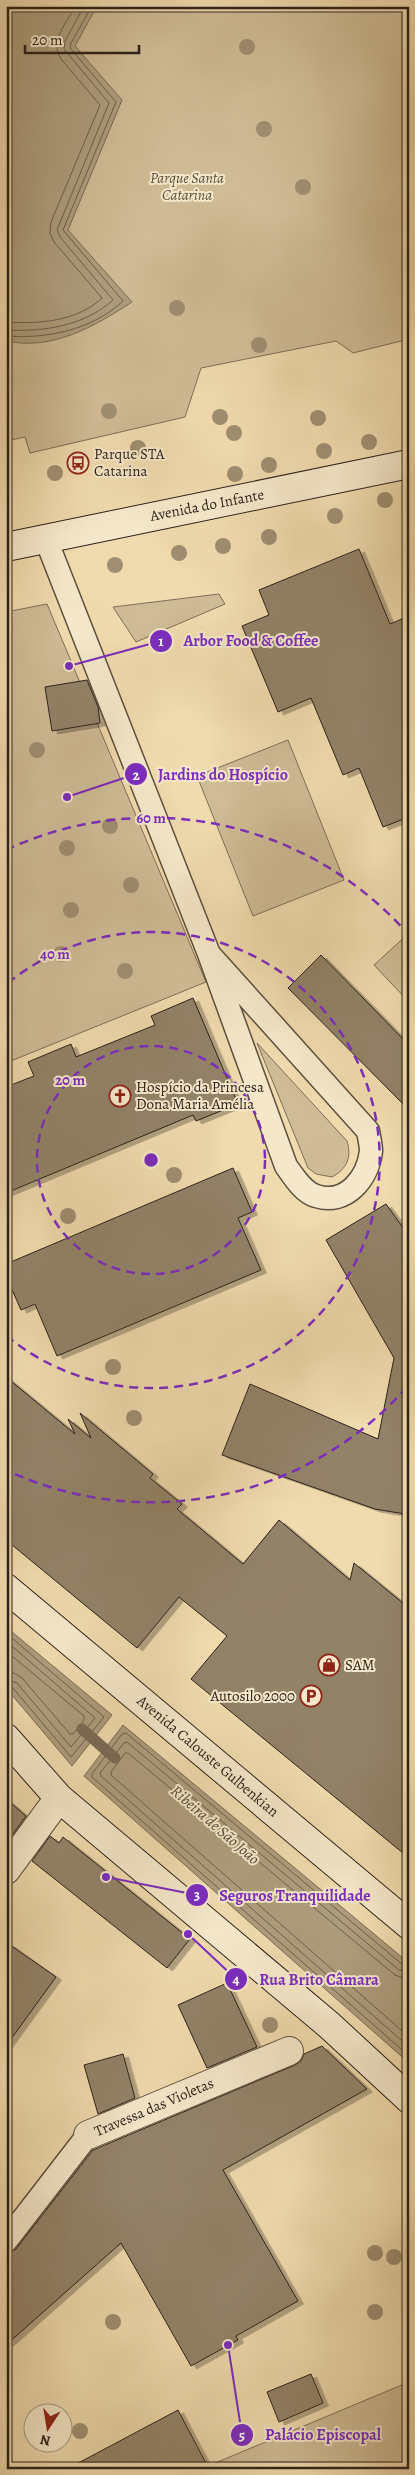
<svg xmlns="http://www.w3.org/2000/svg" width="415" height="2475" font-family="Alegreya,serif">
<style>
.green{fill:#cfbb95;stroke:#7e6e58}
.water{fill:#ad9c7c;stroke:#796b55}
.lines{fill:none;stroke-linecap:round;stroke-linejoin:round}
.shore{stroke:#6c5e4b;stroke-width:1}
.stream{stroke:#796b55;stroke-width:11}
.building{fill:#928267;stroke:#2c211a;filter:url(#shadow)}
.service-casing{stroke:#5d503f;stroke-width:25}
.pedestrian-casing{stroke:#5d503f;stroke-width:30}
.minor-casing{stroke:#5d503f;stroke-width:30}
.secondary-casing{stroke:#2c211a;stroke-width:30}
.service{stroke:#f5e8ca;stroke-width:22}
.pedestrian{stroke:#f5e8ca;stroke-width:28}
.minor{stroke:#f5e8ca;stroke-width:28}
.secondary{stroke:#f5e8ca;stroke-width:28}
.tree{fill:#9f8e71}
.ring{fill:none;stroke:#7b2cbf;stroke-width:2.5;stroke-dasharray:9 6}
.labels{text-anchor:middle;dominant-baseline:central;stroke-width:4;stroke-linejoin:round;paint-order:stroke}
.park-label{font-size:15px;font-style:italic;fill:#5d4f3f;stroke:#f5e8ca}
.poi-label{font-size:15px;fill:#2c211a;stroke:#f5e8ca;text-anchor:start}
.street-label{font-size:15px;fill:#2c211a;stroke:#f5e8ca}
.water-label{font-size:16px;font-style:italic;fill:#594c3c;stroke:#f5e8ca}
.centre{fill:#7b2cbf;stroke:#f5e8ca;stroke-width:2.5}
.ring-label{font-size:15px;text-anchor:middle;font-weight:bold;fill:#7b2cbf;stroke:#f5e8ca;stroke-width:4;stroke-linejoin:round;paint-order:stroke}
.leader{fill:none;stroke:#7b2cbf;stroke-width:2}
.callout-dot{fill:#7b2cbf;stroke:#f5e8ca;stroke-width:2}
.mark-label{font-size:15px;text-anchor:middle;font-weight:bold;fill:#fff}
.callout-label{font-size:16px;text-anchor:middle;font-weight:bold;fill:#7b2cbf;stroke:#f5e8ca;stroke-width:4;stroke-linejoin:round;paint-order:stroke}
</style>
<defs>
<filter id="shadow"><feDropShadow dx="5.5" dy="3" stdDeviation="0" flood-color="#0004"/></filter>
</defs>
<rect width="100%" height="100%" fill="#f0dbae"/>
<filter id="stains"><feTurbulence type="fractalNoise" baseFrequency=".004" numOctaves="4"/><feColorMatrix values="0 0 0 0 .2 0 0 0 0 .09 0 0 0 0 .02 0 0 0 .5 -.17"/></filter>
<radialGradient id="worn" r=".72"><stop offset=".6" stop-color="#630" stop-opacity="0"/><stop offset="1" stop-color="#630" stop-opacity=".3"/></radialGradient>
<!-- green -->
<path class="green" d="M 6,6 L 409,6 L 409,339 L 353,353 L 336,341 L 201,368 L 185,417 L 30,453 L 25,437 L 6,441 Z
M 219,594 L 225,604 L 136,642 L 113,607 Z
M 47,604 L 206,982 L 6,1063 L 6,612 Z
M 288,740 L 344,880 L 253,916 L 197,776 Z
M 409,933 L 409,1002 L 374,965 Z
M 257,1043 L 347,1141 C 352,1157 347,1169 332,1177 L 316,1174 L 308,1168 Z
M 409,2382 L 409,2469 L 203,2469 L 208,2466 Z"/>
<!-- water -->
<path class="water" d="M 6,6 L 97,6 L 75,46 L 122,100 L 68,230 L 132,302 C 95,326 53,351 6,341 Z
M 6,1627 L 112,1715 L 72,1766 L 6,1688 Z
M 123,1725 L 409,1963 L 409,2063 L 84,1776 Z"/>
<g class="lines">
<!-- shore -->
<path class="shore" d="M 6,322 C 39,324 76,322 102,298 L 54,242 L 50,233 L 51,222 L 100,105 L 61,59 C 49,41 67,22 76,6
M 6,330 C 44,332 84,326 113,300 L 60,237 L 57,230 L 109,103 L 64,49 L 65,41 L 84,6
M 6,336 C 47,339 92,330 123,301 L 63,230 L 116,102 L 70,48 L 71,43 L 92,6
M 6,1633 L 104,1717 L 71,1757 L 12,1687 L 6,1686
M 6,1641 L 95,1718 L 71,1747 L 17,1683 L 6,1679
M 6,1651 L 84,1716 L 84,1720 L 73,1734 L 70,1734 L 22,1678 L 14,1673 L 6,1672
M 409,1966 L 403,1965 L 126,1733 L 122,1734 L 92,1774 L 92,1777 L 409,2056
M 409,1972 L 399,1970 L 127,1742 L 124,1743 L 100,1773 L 101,1776 L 409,2047
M 409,1980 L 395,1975 L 128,1753 L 125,1753 L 111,1772 L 111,1775 L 409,2037"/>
<!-- stream -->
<path class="stream" d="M 82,1729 L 115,1758"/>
</g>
<!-- building -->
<path class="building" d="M 359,549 L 390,624 L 409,616 L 409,817 L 383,827 L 359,768 L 343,775 L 311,698 L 278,712 L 242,626 L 269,615 L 259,590 Z
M 87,680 L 98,707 L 100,723 L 52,731 L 45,687 Z
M 321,955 L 409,1045 L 409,1110 L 288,988 Z
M 193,998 L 238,1104 L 196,1121 L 193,1115 L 6,1193 L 6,1087 L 34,1076 L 28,1062 L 71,1044 L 76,1057 L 155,1025 L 151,1016 Z
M 233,1168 L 252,1212 L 238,1218 L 261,1270 L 57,1356 L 35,1304 L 21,1310 L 6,1276 L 6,1264 Z
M 386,1204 L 409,1236 L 409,1499 L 405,1514 L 375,1509 L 222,1455 L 250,1384 L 378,1439 L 394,1358 L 326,1240 Z
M 6,1377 L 75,1434 L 68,1419 L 91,1438 L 80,1413 L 153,1474 L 150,1478 L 182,1504 L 177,1509 L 243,1564 L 279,1520 L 350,1580 L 354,1563 L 409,1608 L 409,1858 L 191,1679 L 227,1636 L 179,1597 L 137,1648 L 6,1540 Z
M 6,1799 L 26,1816 L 8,1841 L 6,1840 Z
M 50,1836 L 59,1843 L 63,1837 L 190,1939 L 167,1968 L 32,1861 Z
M 6,1942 L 56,1977 L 6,2046 Z
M 227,1983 L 257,2047 L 207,2068 L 178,2005 Z
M 322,2046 L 367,2089 L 223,2170 L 298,2301 L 236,2336 L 238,2340 L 191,2366 L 121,2243 L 6,2345 L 6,2254 L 16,2249 L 93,2150 L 295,2065 L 301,2061 L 304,2054 Z
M 123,2054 L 135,2098 L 98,2114 L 84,2065 Z
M 311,2374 L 323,2403 L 279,2422 L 267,2392 Z
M 178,2410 L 209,2469 L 67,2469 Z"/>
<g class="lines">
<!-- service casing -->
<g class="service-casing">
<path id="service" d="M 45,537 L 209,954 L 286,1166 C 294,1177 303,1192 316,1196 C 346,1206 368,1178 371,1151 C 371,1145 369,1137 368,1131 L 209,954
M 6,2241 L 88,2135"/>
</g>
<!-- pedestrian casing -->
<g class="pedestrian-casing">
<path id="pedestrian" d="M 88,2135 L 289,2051"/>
</g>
<!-- minor casing -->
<g class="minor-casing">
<path id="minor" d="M 6,1870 L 59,1798"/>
</g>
<!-- secondary casing -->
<g class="secondary-casing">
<path id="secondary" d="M 6,547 L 409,464
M 6,1588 L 409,1925
M 6,1738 L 59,1798 L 329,2025 L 409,2099"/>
</g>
<!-- service -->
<use href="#service" class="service"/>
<!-- pedestrian -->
<use href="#pedestrian" class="pedestrian"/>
<!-- minor -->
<use href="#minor" class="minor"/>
<!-- secondary -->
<use href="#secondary" class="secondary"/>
</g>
<!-- trees -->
<g class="tree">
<circle cx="247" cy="47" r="8"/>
<circle cx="264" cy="129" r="8"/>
<circle cx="303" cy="187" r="8"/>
<circle cx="177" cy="308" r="8"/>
<circle cx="259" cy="345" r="8"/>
<circle cx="109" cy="411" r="8"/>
<circle cx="220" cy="417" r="8"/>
<circle cx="318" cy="418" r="8"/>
<circle cx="234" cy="433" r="8"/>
<circle cx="369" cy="442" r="8"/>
<circle cx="138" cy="448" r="8"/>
<circle cx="324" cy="451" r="8"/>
<circle cx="269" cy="465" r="8"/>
<circle cx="55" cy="473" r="8"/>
<circle cx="235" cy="474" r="8"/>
<circle cx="385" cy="500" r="8"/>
<circle cx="335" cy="516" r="8"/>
<circle cx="269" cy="537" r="8"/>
<circle cx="223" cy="546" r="8"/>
<circle cx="179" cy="553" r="8"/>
<circle cx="115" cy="565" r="8"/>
<circle cx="37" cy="750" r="8"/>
<circle cx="110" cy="826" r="8"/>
<circle cx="67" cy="848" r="8"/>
<circle cx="131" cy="885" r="8"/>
<circle cx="71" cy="910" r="8"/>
<circle cx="61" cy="954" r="8"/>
<circle cx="125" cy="971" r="8"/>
<circle cx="174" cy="1175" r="8"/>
<circle cx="68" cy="1216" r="8"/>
<circle cx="113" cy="1367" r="8"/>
<circle cx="134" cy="1418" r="8"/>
<circle cx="270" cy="2025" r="8"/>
<circle cx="375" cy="2253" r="8"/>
<circle cx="394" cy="2257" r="8"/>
<circle cx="375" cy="2312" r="8"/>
<circle cx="113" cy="2322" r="8"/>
<circle cx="80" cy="2431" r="8"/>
</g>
<!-- distance rings -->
<g class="ring">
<circle cx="151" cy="1160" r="114"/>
<path d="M8 983A228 228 0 1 1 8 1337"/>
<path d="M407 1387A342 342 0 0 1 6 1470M6 850A342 342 0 0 1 407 933"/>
</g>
<!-- icons -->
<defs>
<g id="bus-ring" transform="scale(1.125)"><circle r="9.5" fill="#f5e8ca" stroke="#8f2418" stroke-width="1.5"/><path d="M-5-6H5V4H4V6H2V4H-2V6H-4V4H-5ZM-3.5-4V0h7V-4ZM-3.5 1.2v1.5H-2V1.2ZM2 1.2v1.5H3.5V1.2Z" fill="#8f2418"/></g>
<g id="church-ring" transform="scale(1.125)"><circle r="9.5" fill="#f5e8ca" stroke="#8f2418" stroke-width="1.5"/><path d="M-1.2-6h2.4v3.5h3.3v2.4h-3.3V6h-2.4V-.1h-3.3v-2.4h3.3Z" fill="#8f2418"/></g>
<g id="shop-ring" transform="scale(1.125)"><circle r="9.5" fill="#f5e8ca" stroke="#8f2418" stroke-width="1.5"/><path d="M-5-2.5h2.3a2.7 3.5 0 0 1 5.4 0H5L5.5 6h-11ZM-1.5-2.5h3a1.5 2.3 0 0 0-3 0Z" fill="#8f2418"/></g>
<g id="parking-ring" transform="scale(1.125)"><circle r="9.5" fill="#f5e8ca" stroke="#8f2418" stroke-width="1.5"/><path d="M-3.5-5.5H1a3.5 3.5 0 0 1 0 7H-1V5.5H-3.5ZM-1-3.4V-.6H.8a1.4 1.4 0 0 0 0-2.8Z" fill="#8f2418"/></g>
</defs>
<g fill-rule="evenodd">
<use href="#bus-ring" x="78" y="463"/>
<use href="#church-ring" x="120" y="1096"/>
<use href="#shop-ring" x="329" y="1665"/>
<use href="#parking-ring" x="311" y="1696"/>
</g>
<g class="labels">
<!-- park labels -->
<g class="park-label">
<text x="187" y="178">Parque Santa<tspan x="187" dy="17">Catarina</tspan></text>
</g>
<!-- poi labels -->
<g class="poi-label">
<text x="94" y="454">Parque STA<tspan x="94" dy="17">Catarina</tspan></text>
<text x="136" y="1087">Hospício da Princesa<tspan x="136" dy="17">Dona Maria Amélia</tspan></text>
<text x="345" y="1665">SAM</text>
<text x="295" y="1696" text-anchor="end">Autosilo 2000</text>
</g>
<!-- street labels -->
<g class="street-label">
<text transform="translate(207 505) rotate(-11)">Avenida do Infante</text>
<text transform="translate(208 1756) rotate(40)">Avenida Calouste Gulbenkian</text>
<text transform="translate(154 2107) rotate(-23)">Travessa das Violetas</text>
</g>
<!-- water labels -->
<g class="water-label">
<text transform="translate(215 1825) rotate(41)">Ribeira de São João</text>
</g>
</g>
<circle cx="151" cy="1160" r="8" class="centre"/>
<g class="ring-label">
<text x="151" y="823">60 m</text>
<text x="55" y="959">40 m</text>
<text x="70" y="1085">20 m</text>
</g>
<!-- callouts -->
<path class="leader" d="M69 666L161 641M67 797L136 774M106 1877L197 1895M188 1934L236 1979M228 2345L242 2435"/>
<g class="callout-dot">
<circle cx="69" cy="666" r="5"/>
<circle cx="67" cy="797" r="5"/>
<circle cx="106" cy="1877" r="5"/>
<circle cx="188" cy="1934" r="5"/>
<circle cx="228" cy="2345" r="5"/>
<circle cx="161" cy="641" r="12"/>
<circle cx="136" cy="774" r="12"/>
<circle cx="197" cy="1895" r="12"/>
<circle cx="236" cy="1979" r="12"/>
<circle cx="242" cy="2435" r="12"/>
</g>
<g class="mark-label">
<text x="161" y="646">1</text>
<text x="136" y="780">2</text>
<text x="197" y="1900">3</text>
<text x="236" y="1984">4</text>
<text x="242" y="2440">5</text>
</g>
<g class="callout-label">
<text x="251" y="646">Arbor Food &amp; Coffee</text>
<text x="223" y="780">Jardins do Hospício</text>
<text x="295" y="1901">Seguros Tranquilidade</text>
<text x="319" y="1985">Rua Brito Câmara</text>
<text x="323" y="2440">Palácio Episcopal</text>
</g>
<!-- margin -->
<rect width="415" height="2475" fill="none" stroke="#f0dbae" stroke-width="25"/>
<rect x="8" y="8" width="400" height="2460" fill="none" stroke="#2c211a" stroke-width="2.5"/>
<rect x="12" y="12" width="390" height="2450" fill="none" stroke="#2c211a"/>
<!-- north arrow -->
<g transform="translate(48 2428) rotate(192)"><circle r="24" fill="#f5e8ca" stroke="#a59884"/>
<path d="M0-4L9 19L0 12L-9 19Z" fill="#8f2418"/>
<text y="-8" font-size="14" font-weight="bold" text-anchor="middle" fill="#2c211a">N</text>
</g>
<!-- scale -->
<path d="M25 45v8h114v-8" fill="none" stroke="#2c211a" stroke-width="2.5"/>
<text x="32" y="45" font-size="15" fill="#2c211a" stroke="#f5e8ca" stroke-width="4" paint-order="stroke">20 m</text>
<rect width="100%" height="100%" filter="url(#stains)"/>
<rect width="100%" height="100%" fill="url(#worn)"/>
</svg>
